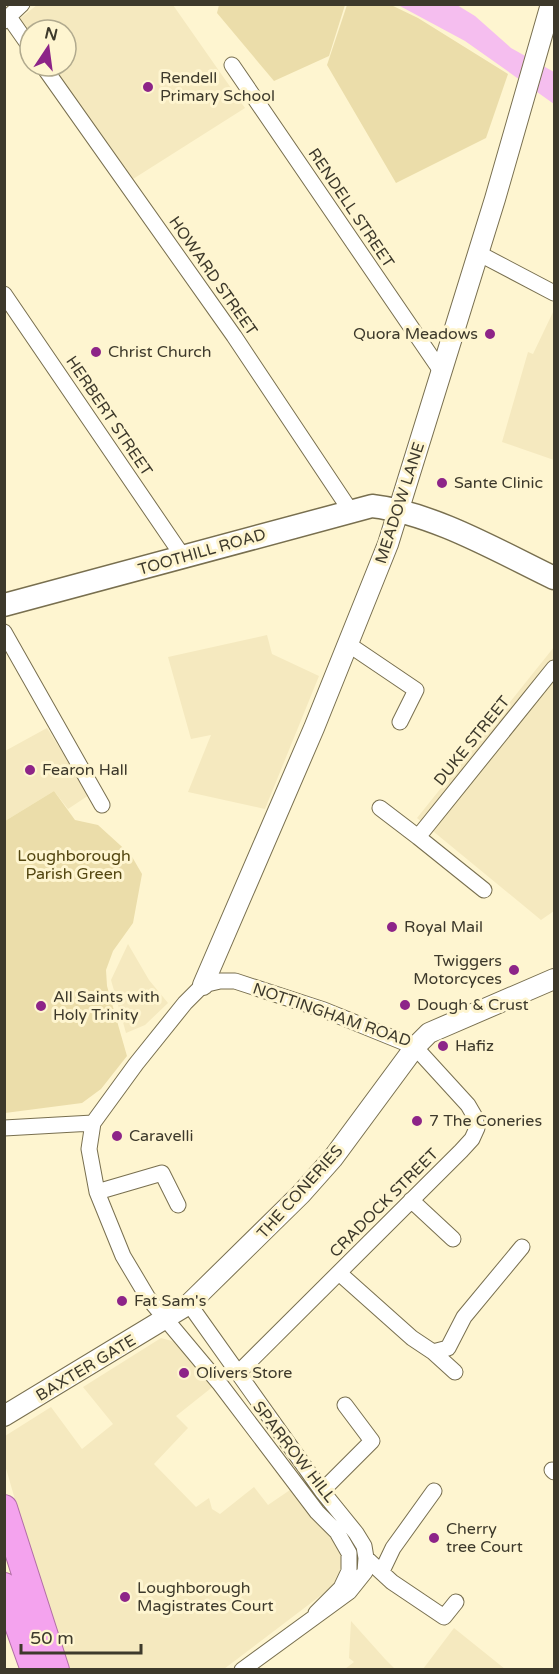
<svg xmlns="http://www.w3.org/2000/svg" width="559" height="1674" font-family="'Varela Round',sans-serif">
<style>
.built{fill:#f5e9bf}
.green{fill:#ebddaa}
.water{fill:#f5beef}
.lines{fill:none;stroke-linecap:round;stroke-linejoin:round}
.minor-casing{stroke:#786f4f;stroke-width:17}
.tertiary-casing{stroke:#786f4f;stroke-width:22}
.secondary-casing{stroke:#786f4f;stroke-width:25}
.trunk-casing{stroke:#b26fa6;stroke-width:28}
.minor{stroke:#fff;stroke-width:15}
.tertiary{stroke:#fff;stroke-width:20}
.secondary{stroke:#fff;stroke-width:22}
.trunk{stroke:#f4a3ee;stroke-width:26}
.poi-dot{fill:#8d2488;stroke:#fef5d0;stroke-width:2}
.labels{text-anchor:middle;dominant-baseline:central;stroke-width:6;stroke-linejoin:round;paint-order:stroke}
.poi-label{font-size:16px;fill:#3d392b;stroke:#fef5d0;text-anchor:start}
.street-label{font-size:16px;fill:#3d392b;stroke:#fef5d0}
.park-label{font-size:16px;fill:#52450f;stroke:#fef5d0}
</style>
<rect width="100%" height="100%" fill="#fef5d0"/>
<!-- built -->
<path class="built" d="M 37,5 L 173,5 L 245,108 L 133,179 L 51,66 L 66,66 L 66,30 L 30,30 L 30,36 L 18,20 Z
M 554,310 L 554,460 L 502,442 L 528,352 L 533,354 Z
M 267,635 L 272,654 L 319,676 L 265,809 L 188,792 L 211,735 L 191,739 L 168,657 Z
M 554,647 L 554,911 L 541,920 L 417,818 Z
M 47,728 L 89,795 L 68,809 L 54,791 L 5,821 L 5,751 Z
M 128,944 L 149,980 L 168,1003 L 145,1025 L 126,1033 L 111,980 Z
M 161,1338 L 172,1341 L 185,1351 L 215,1385 L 176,1416 L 188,1428 L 154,1464 L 196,1507 L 209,1498 L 212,1509 L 220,1514 L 254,1487 L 268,1505 L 290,1490 L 334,1542 L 340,1551 L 342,1564 L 337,1579 L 328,1590 L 224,1669 L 64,1669 L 5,1465 L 5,1436 L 51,1407 L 82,1449 L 113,1424 L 83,1387 Z
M 351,1621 L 385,1659 L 395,1669 L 345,1669 L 354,1662 L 349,1658 Z
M 454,1628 L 505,1669 L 423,1669 Z"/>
<!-- green -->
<path class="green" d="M 389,4 L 418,18 L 508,74 L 486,138 L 396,183 L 327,65 L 347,5 Z
M 219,5 L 219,4 L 345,5 L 329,56 L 274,81 L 217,13 Z
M 54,791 L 75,820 L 98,825 L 131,855 L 142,874 L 133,923 L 113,951 L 106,970 L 107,986 L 127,1056 L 101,1089 L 82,1103 L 5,1113 L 5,821 Z"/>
<!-- water -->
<path class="water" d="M 398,5 L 457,5 L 475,16 L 511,48 L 554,72 L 554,104 L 465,41 Z"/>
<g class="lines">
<!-- minor casing -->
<g class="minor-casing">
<path id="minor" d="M 9,17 L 30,47
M 4,21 L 22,4
M 232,65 L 441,371
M 43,66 L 234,336 L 350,510
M 478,253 L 554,293
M 4,294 L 184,558
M 4,632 L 102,805
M 348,644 L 416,690 L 400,722
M 380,808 L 418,837 L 554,668
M 418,837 L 484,890
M 4,1128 L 93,1123
M 97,1192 L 162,1173 L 178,1205
M 411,1200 L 453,1239
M 339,1273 L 412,1338 L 433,1352 L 448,1348 L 464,1317 L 522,1247
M 189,1304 L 322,1491 L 356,1533 L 364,1546 L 366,1558 L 365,1572 L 349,1592 L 242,1670
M 433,1352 L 455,1372
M 238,1373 L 461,1151 L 472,1139 L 477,1128 L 475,1117 L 468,1105 L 415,1047 L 324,1010 L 235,981 L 220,981 L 203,985 L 185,1003 L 136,1064 L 93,1123 L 89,1149 L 97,1192 L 123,1256 L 148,1298 L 220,1384 L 317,1512 L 337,1532 L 349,1553 L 349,1571 L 341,1588 L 316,1613
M 552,1470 L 554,1472
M 322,1491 L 372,1441 L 345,1405
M 366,1558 L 392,1582 L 444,1617 L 456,1602
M 382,1571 L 393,1548 L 434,1491"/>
</g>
<!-- tertiary casing -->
<g class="tertiary-casing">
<path id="tertiary" d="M 203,985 L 314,728 L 388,544 L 495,199 L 551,4
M 4,1416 L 189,1304 L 301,1194 L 333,1158 L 415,1047 L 429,1033 L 554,979"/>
</g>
<!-- secondary casing -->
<g class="secondary-casing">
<path id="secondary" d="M 4,605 L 372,506 C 433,513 498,551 554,578"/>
</g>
<!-- trunk casing -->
<g class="trunk-casing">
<path id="trunk" d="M 4,1508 L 56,1670
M 4,1586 L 34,1670"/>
</g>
<!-- minor -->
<use href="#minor" class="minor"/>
<!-- tertiary -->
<use href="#tertiary" class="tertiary"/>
<!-- secondary -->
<use href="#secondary" class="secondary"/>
<!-- trunk -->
<use href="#trunk" class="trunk"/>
</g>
<!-- markers -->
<g class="poi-dot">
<circle cx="148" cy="87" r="6"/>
<circle cx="490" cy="334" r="6"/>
<circle cx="96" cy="352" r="6"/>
<circle cx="442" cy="483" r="6"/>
<circle cx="30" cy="770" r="6"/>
<circle cx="392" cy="927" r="6"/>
<circle cx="514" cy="970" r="6"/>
<circle cx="405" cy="1005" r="6"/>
<circle cx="41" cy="1006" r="6"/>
<circle cx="443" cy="1046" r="6"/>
<circle cx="417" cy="1121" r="6"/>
<circle cx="117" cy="1136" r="6"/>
<circle cx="122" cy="1301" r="6"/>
<circle cx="184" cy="1373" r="6"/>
<circle cx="434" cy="1538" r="6"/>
<circle cx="125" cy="1597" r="6"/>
</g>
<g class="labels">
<!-- poi labels -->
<g class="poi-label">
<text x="160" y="78">Rendell<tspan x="160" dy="18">Primary School</tspan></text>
<text x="478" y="334" text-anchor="end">Quora Meadows</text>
<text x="108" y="352">Christ Church</text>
<text x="454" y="483">Sante Clinic</text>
<text x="42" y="770">Fearon Hall</text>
<text x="404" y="927">Royal Mail</text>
<text x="502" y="961" text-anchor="end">Twiggers<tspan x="502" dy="18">Motorcyces</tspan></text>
<text x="53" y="997">All Saints with<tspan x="53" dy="18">Holy Trinity</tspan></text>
<text x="417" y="1005">Dough &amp; Crust</text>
<text x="455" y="1046">Hafiz</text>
<text x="429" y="1121">7 The Coneries</text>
<text x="129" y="1136">Caravelli</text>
<text x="134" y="1301">Fat Sam's</text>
<text x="196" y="1373">Olivers Store</text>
<text x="446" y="1529">Cherry<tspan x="446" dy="18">tree Court</tspan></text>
<text x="137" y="1588">Loughborough<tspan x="137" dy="18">Magistrates Court</tspan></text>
</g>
<!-- street labels -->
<g class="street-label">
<text transform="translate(351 208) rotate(56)">RENDELL STREET</text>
<text transform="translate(213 276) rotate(55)">HOWARD STREET</text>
<text transform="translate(109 416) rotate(56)">HERBERT STREET</text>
<text transform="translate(400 503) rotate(-72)">MEADOW LANE</text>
<text transform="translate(202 552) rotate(-16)">TOOTHILL ROAD</text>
<text transform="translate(472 741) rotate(-51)">DUKE STREET</text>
<text transform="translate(332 1015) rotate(19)">NOTTINGHAM ROAD</text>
<text transform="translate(300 1192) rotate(-48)">THE CONERIES</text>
<text transform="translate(384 1203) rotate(-45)">CRADOCK STREET</text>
<text transform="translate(86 1368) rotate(-31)">BAXTER GATE</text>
<text transform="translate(294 1452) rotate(52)">SPARROW HILL</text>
</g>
<!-- park labels -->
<g class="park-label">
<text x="74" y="856">Loughborough<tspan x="74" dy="18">Parish Green</tspan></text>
</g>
</g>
<!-- border -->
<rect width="559" height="1674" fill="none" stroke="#3d392b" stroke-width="12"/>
<!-- north arrow -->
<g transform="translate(48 48) rotate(13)"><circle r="28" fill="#fef5d0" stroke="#b1aa8e" stroke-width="1.5"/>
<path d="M0-4.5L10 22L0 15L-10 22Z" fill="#8d2488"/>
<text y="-9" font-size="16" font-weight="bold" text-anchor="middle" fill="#3d392b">N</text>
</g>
<!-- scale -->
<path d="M21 1644v9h120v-9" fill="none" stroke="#3d392b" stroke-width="3"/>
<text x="30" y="1644" font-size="18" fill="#3d392b" stroke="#fef5d0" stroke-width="4.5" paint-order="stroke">50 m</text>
</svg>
